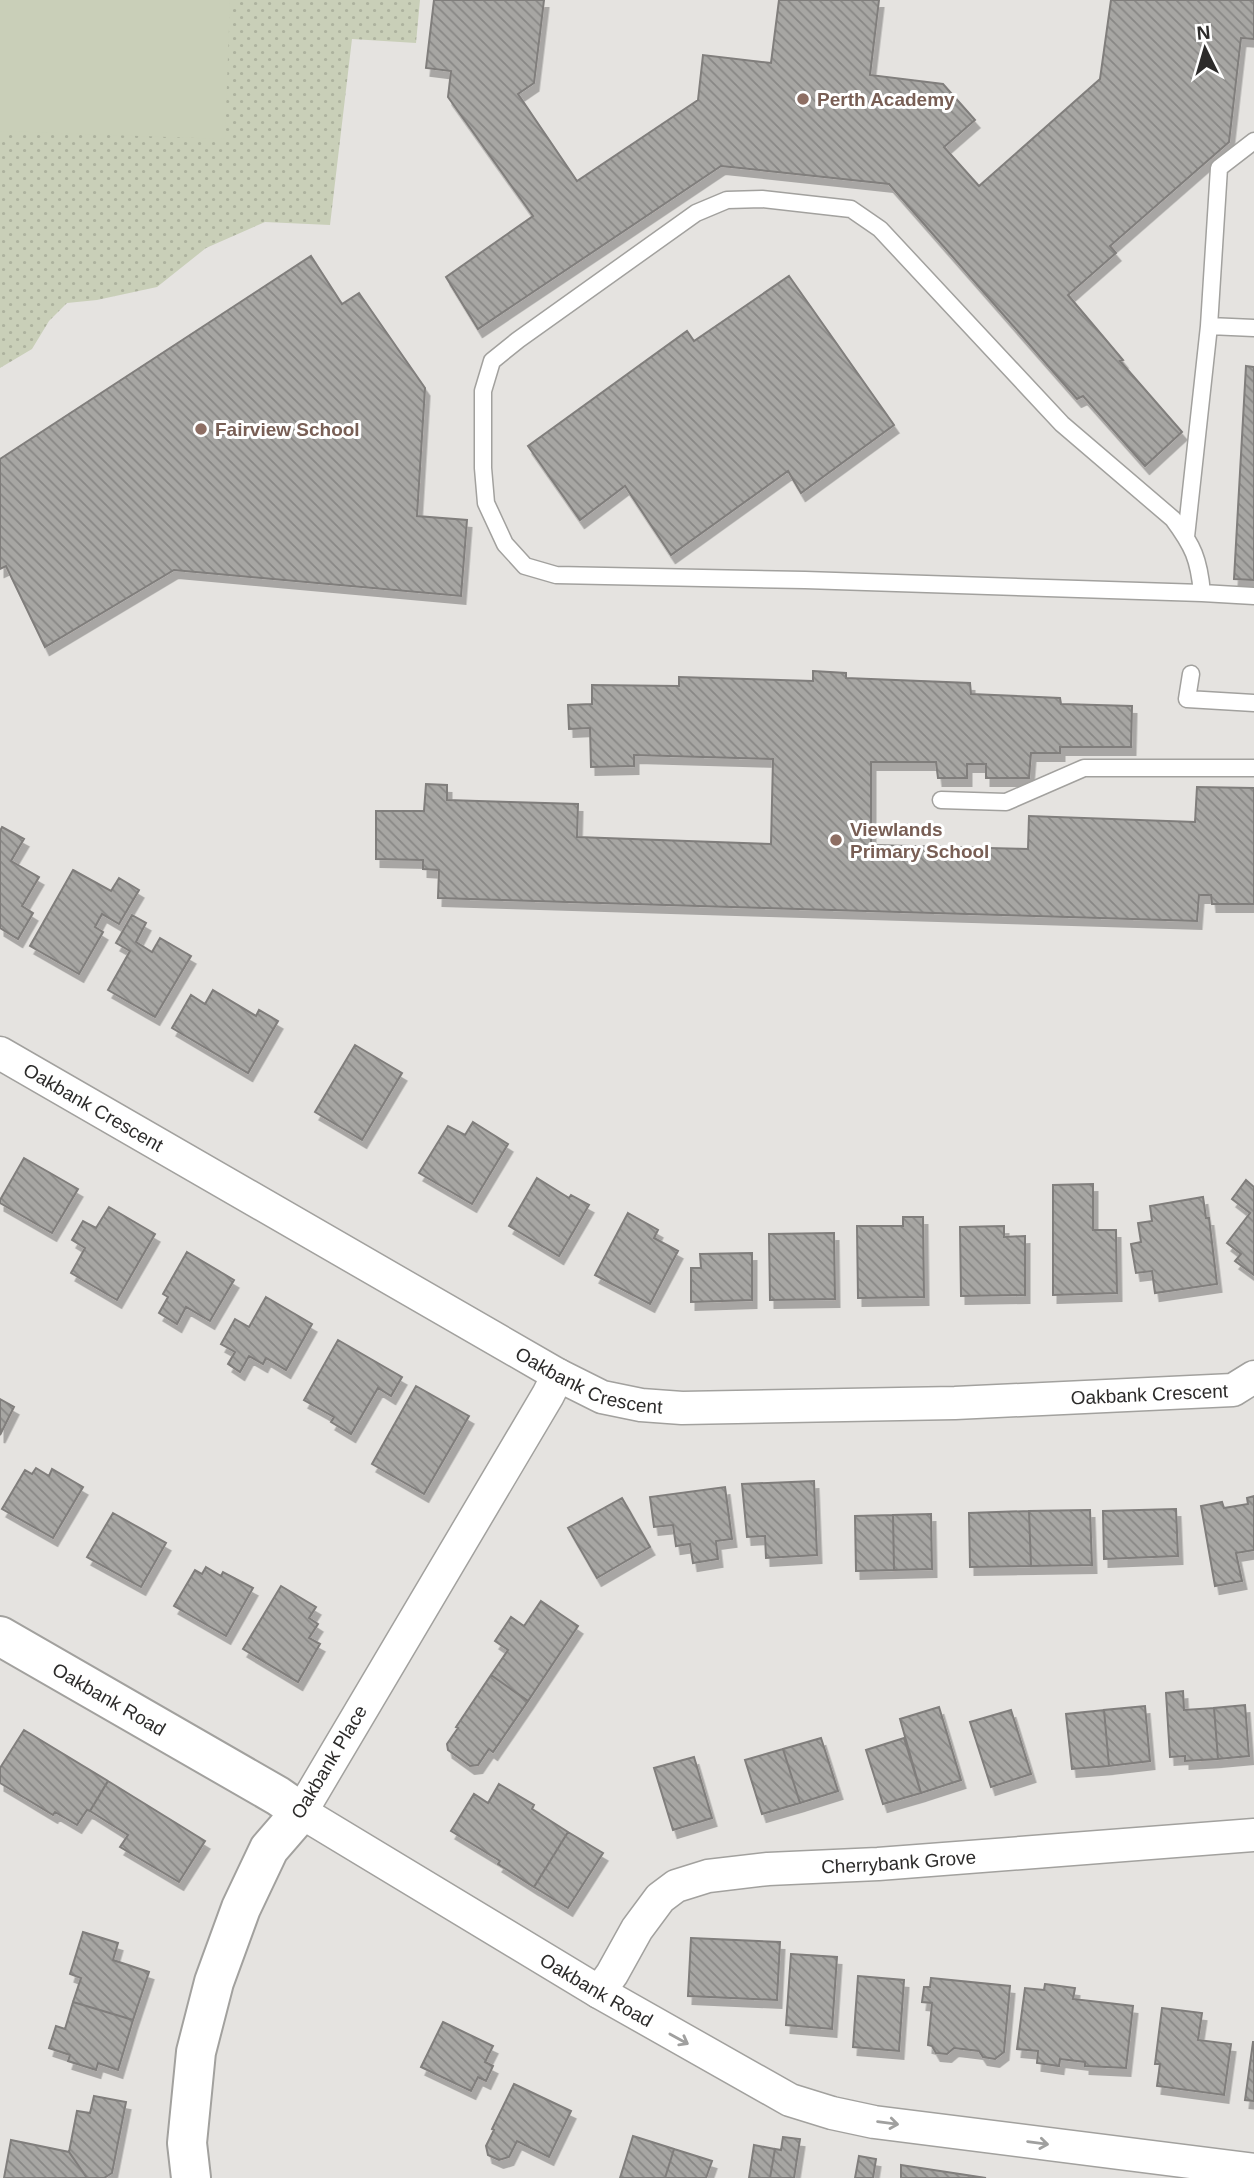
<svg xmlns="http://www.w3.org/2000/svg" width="1254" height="2178" font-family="Arial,sans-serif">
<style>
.park{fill:url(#park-dots)}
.garden{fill:#c9cfb8}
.building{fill:url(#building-back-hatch);stroke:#807e7c;stroke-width:2;filter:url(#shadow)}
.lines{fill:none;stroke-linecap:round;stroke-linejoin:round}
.service-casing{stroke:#a2a19e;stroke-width:19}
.minor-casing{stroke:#a2a19e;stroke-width:35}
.tertiary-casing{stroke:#a2a19e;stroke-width:42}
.service{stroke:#fff;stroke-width:16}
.minor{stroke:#fff;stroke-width:32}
.tertiary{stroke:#fff;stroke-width:38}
.oneway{stroke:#a0a09f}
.education-dot{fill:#8d6e63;stroke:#fff;stroke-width:2.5}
.labels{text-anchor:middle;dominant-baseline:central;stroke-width:6;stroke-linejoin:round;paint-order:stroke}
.education-label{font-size:19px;font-weight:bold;fill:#785e54;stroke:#fff;text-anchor:start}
.street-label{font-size:19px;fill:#2c2b2a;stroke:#fff}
</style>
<defs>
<pattern id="park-dots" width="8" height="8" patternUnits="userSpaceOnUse" patternTransform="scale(1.75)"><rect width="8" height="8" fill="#c9cfb8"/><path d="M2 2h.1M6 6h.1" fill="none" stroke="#adb29e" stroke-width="1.8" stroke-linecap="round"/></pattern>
<pattern id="building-back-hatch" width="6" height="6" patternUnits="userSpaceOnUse" patternTransform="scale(1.75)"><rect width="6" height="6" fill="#a7a6a3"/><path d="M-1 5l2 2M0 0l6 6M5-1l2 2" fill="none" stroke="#888785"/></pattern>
<filter id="shadow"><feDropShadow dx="4.5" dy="8" stdDeviation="0" flood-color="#0004"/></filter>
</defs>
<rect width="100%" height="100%" fill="#e5e3e0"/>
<!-- park -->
<path class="park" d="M 0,0 L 420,0 L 416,43 L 352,39 L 330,225 L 265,222 L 206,248 L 157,287 L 97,300 L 67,303 L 49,321 L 32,349 L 0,368 Z"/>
<!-- garden -->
<path class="garden" d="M 0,0 L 230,0 L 225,139 L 0,131 Z"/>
<!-- building -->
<path class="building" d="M 434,0 L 544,0 L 534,83 L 518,94 L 577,181 L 698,100 L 703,55 L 771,63 L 779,0 L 879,0 L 870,75 L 943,84 L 975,120 L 944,147 L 979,186 L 1100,79 L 1111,0 L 1254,0 L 1254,39 L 1241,38 L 1229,142 L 1110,246 L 1116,253 L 1068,295 L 1123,360 L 1120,361 L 1182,432 L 1145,466 L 1083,396 L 1077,399 L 889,184 L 721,166 L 478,329 L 446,277 L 533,216 L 448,97 L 451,71 L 426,68 Z
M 311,256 L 342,304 L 359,293 L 425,388 L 417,516 L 467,520 L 461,596 L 174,570 L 45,647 L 6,566 L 0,569 L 0,459 Z
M 789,276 L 894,425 L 801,493 L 788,471 L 671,555 L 625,486 L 580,520 L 528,446 L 687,331 L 694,341 Z
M 1246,366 L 1254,367 L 1254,580 L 1234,579 Z
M 813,671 L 846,673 L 846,678 L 970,683 L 971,694 L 1060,698 L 1061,704 L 1132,706 L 1131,747 L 1060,747 L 1060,753 L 1031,753 L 1029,778 L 986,778 L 986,764 L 967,764 L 967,778 L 938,778 L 936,762 L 871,762 L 871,845 L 1028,849 L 1029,816 L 1195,822 L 1197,787 L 1254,788 L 1254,904 L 1212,904 L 1211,895 L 1199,895 L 1197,921 L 438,898 L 439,870 L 423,869 L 423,860 L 376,859 L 376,811 L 424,811 L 426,784 L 447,785 L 447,800 L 578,804 L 577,837 L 771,844 L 773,759 L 634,755 L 634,766 L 591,767 L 590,728 L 569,729 L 568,705 L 592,704 L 592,685 L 679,686 L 679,677 L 813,681 Z
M 2,827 L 24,839 L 11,861 L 39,877 L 22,906 L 33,913 L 18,939 L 0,928 L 0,831 Z
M 73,870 L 111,891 L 119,878 L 139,890 L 119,924 L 102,914 L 95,927 L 103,932 L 79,974 L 30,946 Z
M 132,915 L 146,923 L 136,942 L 152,952 L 160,938 L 191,956 L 155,1017 L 108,990 L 130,951 L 116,943 Z
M 213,990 L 256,1016 L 259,1010 L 278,1021 L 248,1073 L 172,1028 L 191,995 L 205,1004 Z
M 355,1045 L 402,1073 L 362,1140 L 315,1112 Z
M 473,1122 L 508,1144 L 472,1204 L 419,1173 L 448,1126 L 465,1135 Z
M 24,1158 L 78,1189 L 52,1233 L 0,1203 L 0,1200 Z
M 537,1178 L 569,1198 L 571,1195 L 589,1205 L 559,1256 L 509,1226 Z
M 1246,1180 L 1254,1187 L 1254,1275 L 1235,1261 L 1241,1254 L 1227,1243 L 1250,1213 L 1232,1199 Z
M 1093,1184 L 1093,1230 L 1116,1230 L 1117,1293 L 1053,1295 L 1053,1185 Z
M 1203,1197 L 1206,1218 L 1209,1218 L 1217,1284 L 1155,1293 L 1152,1271 L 1136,1273 L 1131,1244 L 1141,1242 L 1138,1223 L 1152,1221 L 1150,1206 Z
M 109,1207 L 155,1234 L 117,1300 L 71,1273 L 85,1248 L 72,1240 L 83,1221 L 96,1228 Z
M 628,1213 L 658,1230 L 654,1238 L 678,1251 L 650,1304 L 595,1275 Z
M 903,1217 L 923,1217 L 924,1297 L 858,1298 L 857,1226 L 903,1226 Z
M 1004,1226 L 1004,1237 L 1025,1236 L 1025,1295 L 961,1296 L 960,1227 Z
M 834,1233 L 835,1299 L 770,1300 L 769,1234 Z
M 187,1252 L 234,1280 L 210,1321 L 186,1307 L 177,1324 L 159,1313 L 168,1297 L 163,1294 Z
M 752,1253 L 752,1300 L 691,1302 L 691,1268 L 701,1268 L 700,1254 Z
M 266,1297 L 312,1324 L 286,1370 L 266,1358 L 263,1364 L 249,1356 L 240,1372 L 228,1364 L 235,1352 L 221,1344 L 235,1319 L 249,1327 Z
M 338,1340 L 402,1377 L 391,1396 L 378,1388 L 351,1434 L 331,1422 L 334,1417 L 304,1400 Z
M 416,1386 L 469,1416 L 424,1494 L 372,1464 Z
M 0,1399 L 14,1407 L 0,1435 Z
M 36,1468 L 49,1476 L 52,1469 L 83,1487 L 53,1538 L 2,1509 L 25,1470 L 32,1474 Z
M 814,1481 L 817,1555 L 766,1558 L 765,1536 L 747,1537 L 742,1484 Z
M 725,1487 L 732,1539 L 716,1541 L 718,1559 L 693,1563 L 690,1544 L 676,1546 L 673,1525 L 654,1527 L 650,1497 Z
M 1254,1496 L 1254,1550 L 1236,1553 L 1242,1581 L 1215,1586 L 1201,1506 L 1222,1502 L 1224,1508 L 1248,1504 L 1247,1498 Z
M 622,1498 L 650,1547 L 597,1578 L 568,1528 Z
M 1176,1509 L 1178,1556 L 1104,1559 L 1103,1511 Z
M 1090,1510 L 1092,1565 L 1031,1566 L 1029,1511 Z
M 1029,1511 L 1031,1566 L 970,1567 L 969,1513 Z
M 113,1513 L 166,1543 L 141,1587 L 87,1557 Z
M 931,1514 L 932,1569 L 894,1570 L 893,1515 Z
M 893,1515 L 894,1570 L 856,1571 L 855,1516 Z
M 206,1567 L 221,1576 L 223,1572 L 253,1588 L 226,1636 L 174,1606 L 195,1570 L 202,1574 Z
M 281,1586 L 316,1607 L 309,1618 L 318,1624 L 309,1638 L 320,1644 L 298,1682 L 243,1649 Z
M 541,1601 L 578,1626 L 528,1701 L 491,1675 L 508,1650 L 495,1641 L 511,1617 L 524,1626 Z
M 491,1675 L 528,1701 L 493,1752 L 489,1749 L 478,1765 L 470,1766 L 448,1750 L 447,1744 L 458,1728 L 456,1727 Z
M 1183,1691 L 1184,1710 L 1214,1708 L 1218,1759 L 1185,1761 L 1185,1756 L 1170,1757 L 1166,1693 Z
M 1245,1705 L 1249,1756 L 1218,1759 L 1214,1708 Z
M 1145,1706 L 1150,1761 L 1109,1766 L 1104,1710 Z
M 939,1707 L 961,1780 L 921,1793 L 900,1719 Z
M 1011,1710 L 1031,1774 L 991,1787 L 970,1722 Z
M 1104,1710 L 1109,1766 L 1072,1769 L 1066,1714 Z
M 24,1730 L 108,1781 L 90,1811 L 87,1810 L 77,1825 L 55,1812 L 53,1815 L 0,1783 L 0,1768 Z
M 821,1738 L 838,1791 L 800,1803 L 783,1749 Z
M 904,1738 L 921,1793 L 883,1804 L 866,1750 Z
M 783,1749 L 800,1803 L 762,1814 L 745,1760 Z
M 694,1757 L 712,1818 L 673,1830 L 654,1768 Z
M 108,1781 L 205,1841 L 179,1882 L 120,1847 L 128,1835 L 90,1811 Z
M 499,1784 L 534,1805 L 532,1809 L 568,1832 L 534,1887 L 498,1864 L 500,1861 L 451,1831 L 474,1794 L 488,1803 Z
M 568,1832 L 603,1853 L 568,1908 L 534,1887 Z
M 83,1932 L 118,1943 L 113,1960 L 149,1972 L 133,2020 L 73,2002 L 81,1978 L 70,1974 Z
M 691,1938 L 780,1942 L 777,2000 L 688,1996 Z
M 791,1954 L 837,1957 L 832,2029 L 786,2025 Z
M 858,1976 L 904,1980 L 899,2051 L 853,2047 Z
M 931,1978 L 1010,1986 L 1004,2052 L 995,2059 L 983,2057 L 979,2051 L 954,2048 L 947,2054 L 936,2053 L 932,2046 L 928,2045 L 932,2003 L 922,2002 L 924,1987 L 930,1987 Z
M 1045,1984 L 1075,1988 L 1073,1999 L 1133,2006 L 1126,2068 L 1085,2066 L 1085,2062 L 1060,2059 L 1059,2066 L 1037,2063 L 1038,2051 L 1017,2049 L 1025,1988 L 1044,1990 Z
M 73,2002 L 133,2020 L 118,2070 L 98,2063 L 96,2070 L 68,2061 L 70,2055 L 49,2048 L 56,2026 L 65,2029 Z
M 1162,2008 L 1202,2013 L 1198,2040 L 1231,2044 L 1224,2095 L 1157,2086 L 1160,2064 L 1155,2064 Z
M 443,2022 L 493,2046 L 485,2062 L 493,2066 L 486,2081 L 478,2077 L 471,2091 L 421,2067 Z
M 1253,2042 L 1254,2042 L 1254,2101 L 1245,2100 Z
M 514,2084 L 571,2111 L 549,2157 L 517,2141 L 509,2157 L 499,2160 L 488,2155 L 486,2146 L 494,2130 L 492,2129 Z
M 94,2096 L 126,2102 L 112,2173 L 104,2178 L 87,2178 L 69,2152 L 77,2111 L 90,2113 Z
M 633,2136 L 674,2149 L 665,2178 L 620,2178 Z
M 783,2137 L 800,2139 L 794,2178 L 770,2178 L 775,2149 L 781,2150 Z
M 11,2140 L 69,2152 L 87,2178 L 4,2178 Z
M 754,2145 L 775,2149 L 770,2178 L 749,2178 Z
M 674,2149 L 712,2161 L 706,2178 L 665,2178 Z
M 859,2156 L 876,2159 L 873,2178 L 855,2178 Z
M 901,2165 L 986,2178 L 901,2178 Z"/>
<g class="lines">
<!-- service casing -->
<g class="service-casing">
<path id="service" d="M 1254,141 L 1219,168 L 1209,326 L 1254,328
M 1186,537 L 1209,326
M 1202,593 C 1199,559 1193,546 1173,519 L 1062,424 L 880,229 L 851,209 L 762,199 L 727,200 L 696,213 L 518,340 L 492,361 L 483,391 L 483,468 L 486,503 L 505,544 L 525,566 L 556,575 L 805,580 L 1202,593 L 1254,596
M 1191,674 L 1187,699 L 1254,703
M 941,800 L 1006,802 L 1084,768 L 1254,768"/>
</g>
<!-- minor casing -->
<g class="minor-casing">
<g id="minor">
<path id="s1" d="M 0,1053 L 558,1375 L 602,1397 L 641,1405 L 682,1408 L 955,1403 L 1233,1390 L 1254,1377"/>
<path id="s2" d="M 558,1375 L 548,1395 L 301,1812 L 599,1992 L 790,2100 L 832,2113 L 874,2122 L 1254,2170"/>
<path id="s3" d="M 599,1992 L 612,1974 L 637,1929 L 660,1898 L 676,1886 L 708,1876 L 768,1869 L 878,1864 L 1254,1835"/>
</g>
</g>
<!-- tertiary casing -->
<g class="tertiary-casing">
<g id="tertiary">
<path id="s4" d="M 0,1636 L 278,1796 L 301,1812 L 269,1849 L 241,1908 L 214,1982 L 196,2052 L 187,2143 L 191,2178"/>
</g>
</g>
<!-- service -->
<use href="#service" class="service"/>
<!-- minor -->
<use href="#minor" class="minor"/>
<!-- tertiary -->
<use href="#tertiary" class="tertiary"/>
</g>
<!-- one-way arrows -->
<defs><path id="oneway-shaft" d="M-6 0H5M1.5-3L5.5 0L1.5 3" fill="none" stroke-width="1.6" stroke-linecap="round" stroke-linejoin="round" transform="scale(1.75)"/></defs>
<g class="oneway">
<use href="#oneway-shaft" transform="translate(679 2039) rotate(29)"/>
<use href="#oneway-shaft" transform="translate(888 2123) rotate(7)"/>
<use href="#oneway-shaft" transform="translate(1038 2143) rotate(8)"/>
</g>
<!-- markers -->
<g class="education-dot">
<circle cx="803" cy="99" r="7"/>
<circle cx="201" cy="429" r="7"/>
<circle cx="836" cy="840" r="7"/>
</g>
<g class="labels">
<!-- education labels -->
<g class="education-label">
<text x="817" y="99">Perth Academy</text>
<text x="215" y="429">Fairview School</text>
<text x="850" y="829">Viewlands<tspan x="850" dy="22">Primary School</tspan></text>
</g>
<!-- street labels -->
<g class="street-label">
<text stroke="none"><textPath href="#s1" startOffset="108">Oakbank Crescent</textPath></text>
<text stroke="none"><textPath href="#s1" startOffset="676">Oakbank Crescent</textPath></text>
<text stroke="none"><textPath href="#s1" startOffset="1242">Oakbank Crescent</textPath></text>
<text stroke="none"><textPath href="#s4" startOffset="126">Oakbank Road</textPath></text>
<text transform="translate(329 1762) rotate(-59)">Oakbank Place</text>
<text stroke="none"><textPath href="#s3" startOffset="357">Cherrybank Grove</textPath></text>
<text stroke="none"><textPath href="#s2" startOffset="852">Oakbank Road</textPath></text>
</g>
</g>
<!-- north arrow -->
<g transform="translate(1205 49) rotate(355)" stroke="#ffffff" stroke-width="5" paint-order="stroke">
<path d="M0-5L12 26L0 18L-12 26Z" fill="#2c2b2a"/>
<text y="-10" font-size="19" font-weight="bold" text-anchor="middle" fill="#2c2b2a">N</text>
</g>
</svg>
